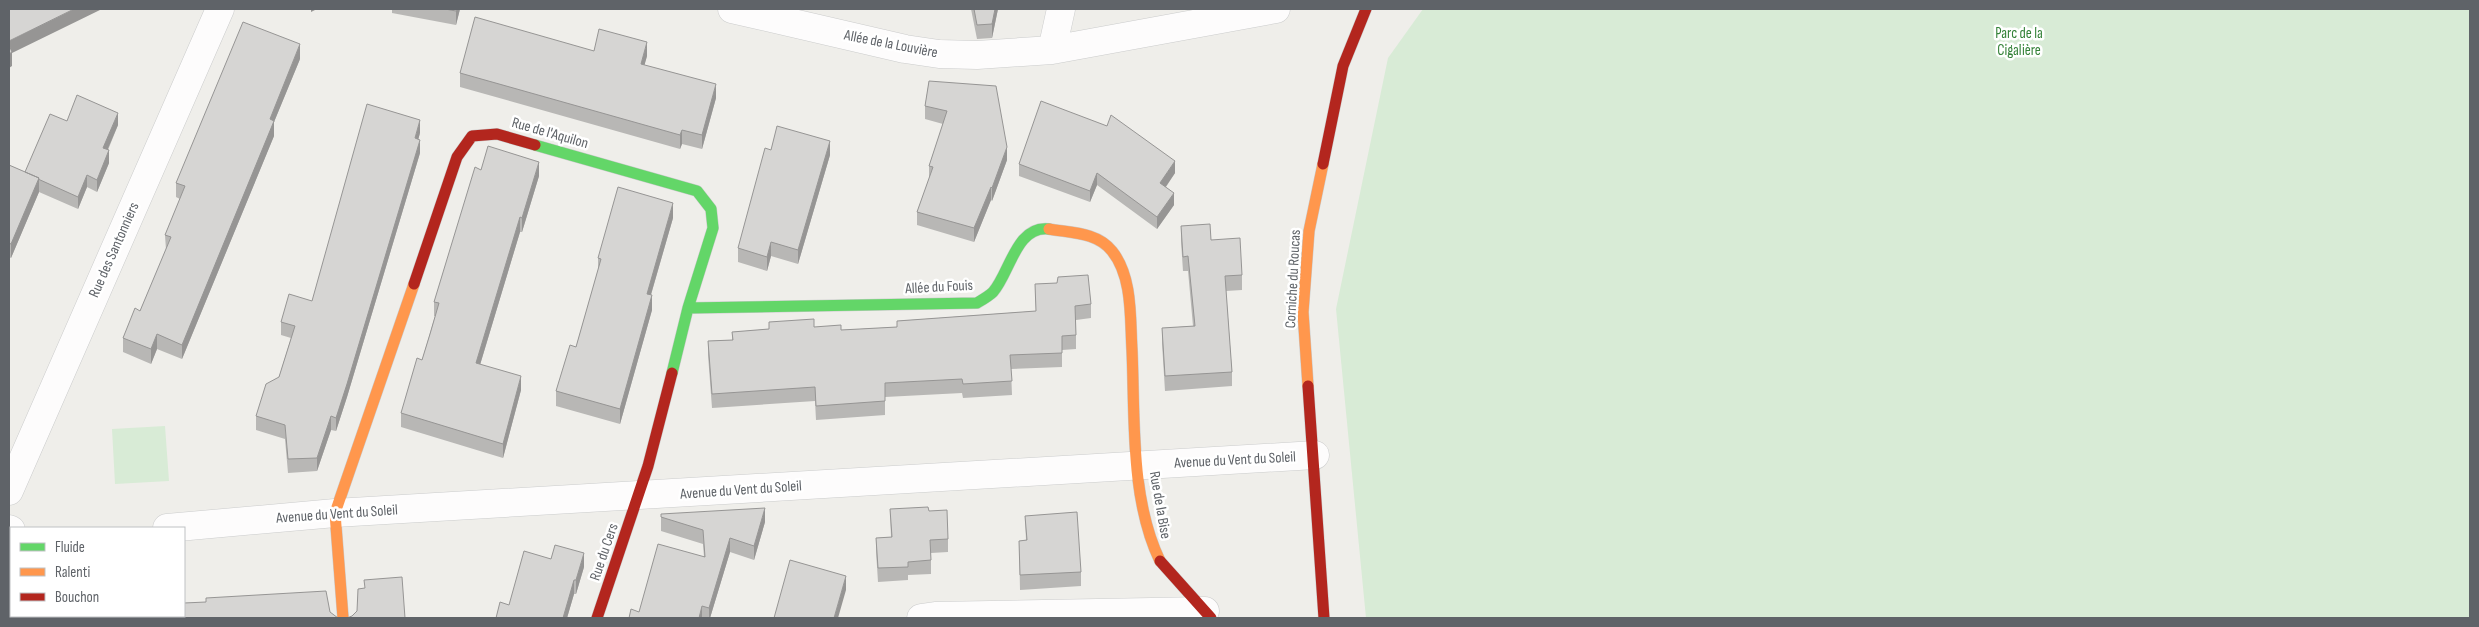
<svg xmlns="http://www.w3.org/2000/svg" width="2479" height="627" font-family="'Sofia Sans Condensed',sans-serif">
<style>
.green{fill:#d8ebd6}
.lines{fill:none;stroke-linecap:round;stroke-linejoin:round}
.street-casing{stroke:#cbcccc;stroke-width:29}
.fast-casing{stroke:#cacacb;stroke-width:12}
.slow-casing{stroke:#cacacb;stroke-width:12}
.jam-casing{stroke:#cacacb;stroke-width:12}
.street{stroke:#fdfcfc;stroke-width:28}
.fast{stroke:#63d668;stroke-width:11}
.slow{stroke:#ff974d;stroke-width:11}
.jam{stroke:#b3261e;stroke-width:11}
.wall{fill:#b8b7b5}
.shaded-wall{fill:#969594}
.building{fill:#d6d5d3;stroke:#969594}
.labels{text-anchor:middle;dominant-baseline:central;stroke-width:5;stroke-linejoin:round;paint-order:stroke}
.park-label{font-size:15px;fill:#348238;stroke:#fff}
.street-label{font-size:15px;fill:#5f6368;stroke:#fff}
</style>
<rect width="100%" height="100%" fill="#efeeea"/>
<!-- green -->
<path class="green" d="M 1423,9 L 2470,9 L 2470,618 L 1366,618 L 1336,309 L 1388,58 Z
M 165,426 L 169,481 L 115,484 L 112,429 Z"/>
<g class="lines">
<!-- street casing -->
<g class="street-casing">
<path id="street" d="M 732,9 L 905,49 L 939,54 L 977,55 L 1052,50 L 1276,9
M 1052,50 L 1061,9
M 9,491 L 220,9
M 167,528 L 335,513 L 1315,455
M 9,529 L 11,530
M 921,618 L 935,616 L 1205,611"/>
</g>
<!-- fast casing -->
<g class="fast-casing">
<path id="fast" d="M 535,145 L 697,191 L 711,209 L 713,228 L 688,308 L 672,373
M 688,308 L 977,303 C 982,300 989,296 993,292 C 1010,273 1016,225 1049,229"/>
</g>
<!-- slow casing -->
<g class="slow-casing">
<path id="slow" d="M 1049,229 C 1071,233 1097,232 1112,251 C 1133,277 1130,319 1132,350 C 1135,418 1130,499 1160,561
M 1308,386 L 1303,312 L 1309,231 L 1323,164
M 343,618 L 335,513 L 414,284"/>
</g>
<!-- jam casing -->
<g class="jam-casing">
<path id="jam" d="M 1323,164 L 1343,66 L 1366,9
M 414,284 L 457,157 L 472,136 L 497,134 L 535,145
M 1308,386 L 1324,618
M 1160,561 L 1211,618
M 597,618 L 648,466 L 672,373"/>
</g>
<!-- street -->
<use href="#street" class="street"/>
<!-- fast -->
<use href="#fast" class="fast"/>
<!-- slow -->
<use href="#slow" class="slow"/>
<!-- jam -->
<use href="#jam" class="jam"/>
</g>
<!-- wall -->
<path class="wall" d="M 392,9 L 460,9 L 456,25 L 392,13 Z
M 968,9 L 998,9 L 992,38 L 977,39 L 971,9 Z
M 594,51 L 647,56 L 644,65 L 716,98 L 702,149 L 682,144 L 680,149 L 460,87 L 460,73 Z
M 300,59 L 274,122 L 274,136 L 182,359 L 157,349 L 151,364 L 123,352 L 123,338 L 140,311 L 166,250 L 165,235 L 180,199 L 176,197 L 176,183 Z
M 929,81 L 1007,160 L 992,201 L 991,200 L 974,242 L 917,225 L 917,212 L 929,179 L 929,166 L 943,124 L 925,119 L 925,106 Z
M 67,121 L 118,125 L 108,150 L 109,163 L 97,192 L 87,187 L 78,209 L 39,192 L 11,258 L 9,257 L 9,165 L 25,172 Z
M 420,133 L 418,139 L 420,153 L 347,397 L 336,431 L 331,430 L 317,471 L 288,473 L 285,439 L 256,430 L 256,416 L 279,377 L 291,338 L 281,335 L 281,322 L 312,301 Z
M 771,150 L 830,155 L 798,264 L 771,256 L 767,271 L 738,262 L 738,248 Z
M 1019,164 L 1175,173 L 1166,187 L 1174,205 L 1157,229 L 1097,185 L 1090,202 L 1019,176 Z
M 481,170 L 539,176 L 522,232 L 520,232 L 480,365 L 521,390 L 503,458 L 401,427 L 401,413 L 422,360 L 435,316 L 434,316 L 434,302 Z
M 673,218 L 651,295 L 652,310 L 620,424 L 556,406 L 556,391 L 576,347 L 598,271 L 598,258 Z
M 1181,226 L 1211,240 L 1242,275 L 1242,290 L 1226,291 L 1232,372 L 1232,386 L 1165,391 L 1162,343 L 1162,328 L 1193,326 L 1188,271 L 1183,271 L 1181,241 Z
M 1035,284 L 1091,304 L 1091,318 L 1076,320 L 1076,349 L 1062,350 L 1062,367 L 1011,369 L 1012,395 L 963,398 L 962,393 L 885,397 L 885,415 L 816,420 L 815,401 L 712,408 L 708,355 L 708,341 L 732,340 L 732,332 L 769,329 L 769,322 L 841,330 L 897,327 L 897,321 L 1036,311 Z
M 890,509 L 929,511 L 948,539 L 948,552 L 931,553 L 931,574 L 908,575 L 908,580 L 878,582 L 876,551 L 876,538 L 891,537 Z
M 1025,516 L 1081,572 L 1081,586 L 1020,590 L 1019,541 L 1026,540 Z
M 661,517 L 765,522 L 754,560 L 730,552 L 710,618 L 629,618 L 639,612 L 704,557 L 703,544 L 661,531 Z
M 584,567 L 576,594 L 574,594 L 567,618 L 496,618 L 509,605 Z"/>
<!-- shaded-wall -->
<path class="shaded-wall" d="M 74,9 L 102,9 L 12,53 L 12,66 L 9,68 L 9,41 Z
M 311,9 L 317,9 L 311,12 Z
M 457,9 L 460,9 L 456,25 L 456,11 Z
M 995,9 L 998,9 L 992,38 L 992,24 Z
M 647,42 L 647,56 L 641,78 L 641,64 Z
M 300,44 L 300,59 L 274,122 L 274,136 L 182,359 L 182,345 L 270,119 Z
M 716,84 L 716,98 L 702,149 L 702,135 Z
M 118,113 L 118,125 L 103,160 L 103,148 Z
M 420,120 L 420,133 L 415,152 L 415,138 Z
M 682,130 L 682,144 L 680,149 L 680,135 Z
M 420,140 L 420,153 L 347,397 L 336,431 L 336,418 Z
M 830,141 L 830,155 L 798,264 L 798,250 Z
M 1007,147 L 1007,160 L 992,201 L 992,188 Z
M 109,150 L 109,163 L 97,192 L 97,180 Z
M 1175,161 L 1175,173 L 1160,195 L 1160,183 Z
M 539,162 L 539,176 L 522,232 L 522,218 Z
M 1097,173 L 1097,185 L 1090,202 L 1090,191 Z
M 87,175 L 87,187 L 78,209 L 78,197 Z
M 39,178 L 39,192 L 11,258 L 11,244 Z
M 991,187 L 991,200 L 974,242 L 974,228 Z
M 1174,193 L 1174,205 L 1157,229 L 1157,217 Z
M 673,203 L 673,218 L 647,308 L 647,294 Z
M 520,217 L 520,232 L 476,378 L 476,363 Z
M 771,242 L 771,256 L 767,271 L 767,257 Z
M 652,295 L 652,310 L 620,424 L 620,409 Z
M 157,334 L 157,349 L 151,364 L 151,349 Z
M 521,376 L 521,390 L 503,458 L 503,444 Z
M 331,416 L 331,430 L 317,471 L 317,458 Z
M 765,508 L 765,522 L 754,560 L 754,546 Z
M 730,538 L 730,552 L 710,618 L 709,618 L 709,608 Z
M 584,553 L 584,567 L 576,594 L 576,580 Z
M 846,576 L 846,590 L 838,618 L 834,618 Z
M 574,580 L 574,594 L 567,618 L 563,618 Z
M 702,606 L 702,618 L 699,618 Z"/>
<!-- building -->
<path class="building" d="M 9,9 L 74,9 L 9,41 Z
M 445,9 L 457,9 L 456,11 Z
M 974,9 L 995,9 L 992,24 L 977,25 Z
M 475,17 L 594,51 L 599,29 L 647,42 L 641,64 L 716,84 L 702,135 L 682,130 L 680,135 L 460,73 Z
M 243,22 L 300,44 L 270,119 L 274,121 L 182,345 L 157,334 L 151,349 L 123,338 L 135,308 L 140,311 L 171,237 L 165,235 L 185,186 L 176,183 Z
M 9,45 L 12,52 L 9,54 Z
M 929,81 L 996,86 L 1007,147 L 992,188 L 991,187 L 974,228 L 917,212 L 933,167 L 929,166 L 947,111 L 925,106 Z
M 77,95 L 118,113 L 103,148 L 109,150 L 97,180 L 87,175 L 78,197 L 38,179 L 39,178 L 25,172 L 50,114 L 67,121 Z
M 1041,101 L 1107,126 L 1111,115 L 1175,161 L 1160,183 L 1174,193 L 1157,217 L 1097,173 L 1090,191 L 1019,164 Z
M 367,104 L 420,120 L 415,138 L 420,140 L 347,384 L 336,418 L 331,416 L 317,458 L 288,459 L 285,425 L 256,416 L 266,384 L 279,377 L 295,326 L 281,322 L 289,294 L 312,301 Z
M 777,126 L 830,141 L 798,250 L 771,242 L 767,257 L 738,248 L 765,148 L 771,150 Z
M 488,146 L 539,162 L 522,218 L 520,217 L 476,363 L 521,376 L 503,444 L 401,413 L 417,358 L 422,360 L 430,334 L 439,303 L 434,302 L 475,167 L 481,170 Z
M 9,165 L 39,178 L 11,244 L 9,243 Z
M 618,187 L 673,203 L 647,294 L 652,295 L 620,409 L 556,391 L 570,345 L 576,347 L 601,259 L 598,258 Z
M 1210,224 L 1211,240 L 1240,238 L 1242,275 L 1225,276 L 1232,372 L 1165,376 L 1162,328 L 1195,326 L 1188,256 L 1183,257 L 1181,226 Z
M 1088,275 L 1091,304 L 1075,306 L 1076,335 L 1062,336 L 1062,353 L 1010,355 L 1012,381 L 963,384 L 962,379 L 885,383 L 885,401 L 816,406 L 815,387 L 712,394 L 708,341 L 733,340 L 732,332 L 769,329 L 769,322 L 814,319 L 814,327 L 841,325 L 841,330 L 897,327 L 897,321 L 1036,311 L 1035,284 L 1057,283 L 1058,277 Z
M 928,507 L 929,511 L 947,510 L 948,539 L 930,540 L 931,560 L 908,562 L 908,567 L 878,568 L 876,538 L 892,537 L 890,509 Z
M 765,508 L 754,546 L 730,538 L 709,608 L 702,606 L 699,618 L 629,618 L 631,609 L 639,612 L 658,544 L 705,557 L 703,530 L 661,517 L 661,514 Z
M 1077,512 L 1081,572 L 1020,575 L 1019,541 L 1027,540 L 1025,516 Z
M 555,545 L 584,553 L 576,580 L 574,580 L 563,618 L 496,618 L 500,602 L 509,605 L 524,551 L 551,559 Z
M 790,560 L 846,576 L 834,618 L 774,618 Z
M 402,577 L 405,618 L 347,618 L 352,616 L 357,611 L 358,589 L 365,588 L 364,580 Z
M 326,591 L 330,612 L 338,618 L 98,618 L 98,616 L 184,616 L 184,603 L 206,602 L 206,598 Z
M 9,609 L 11,610 L 11,616 L 24,616 L 30,618 L 9,618 Z"/>
<g class="labels">
<!-- park labels -->
<g class="park-label">
<text x="2019" y="33">Parc de la<tspan x="2019" dy="17">Cigalière</tspan></text>
</g>
<!-- street labels -->
<g class="street-label">
<text transform="translate(891 44) rotate(11)">Allée de la Louvière</text>
<text transform="translate(550 133) rotate(16)">Rue de l'Aquilon</text>
<text transform="translate(114 250) rotate(-66)">Rue des Santonniers</text>
<text transform="translate(1293 279) rotate(-87)">Corniche du Roucas</text>
<text transform="translate(939 287) rotate(-3)">Allée du Fouis</text>
<text transform="translate(1235 460) rotate(-3)">Avenue du Vent du Soleil</text>
<text transform="translate(741 490) rotate(-4)">Avenue du Vent du Soleil</text>
<text transform="translate(1160 505) rotate(80)">Rue de la Bise</text>
<text transform="translate(337 514) rotate(-4)">Avenue du Vent du Soleil</text>
<text transform="translate(604 552) rotate(-71)">Rue du Cers</text>
</g>
</g>
<!-- border -->
<rect width="2479" height="627" fill="none" stroke="#5f6368" stroke-width="20"/>
<!-- legend -->
<rect x="10" y="527" width="175" height="90" fill="#ffffff" stroke="#bfc1c3"/>
<rect x="20" y="543" width="25" height="8" fill="#63d668" stroke="#bfc1c3"/>
<text x="55" y="552" font-size="15" fill="#5f6368">Fluide</text>
<rect x="20" y="568" width="25" height="8" fill="#ff974d" stroke="#bfc1c3"/>
<text x="55" y="577" font-size="15" fill="#5f6368">Ralenti</text>
<rect x="20" y="593" width="25" height="8" fill="#b3261e" stroke="#bfc1c3"/>
<text x="55" y="602" font-size="15" fill="#5f6368">Bouchon</text>
</svg>
